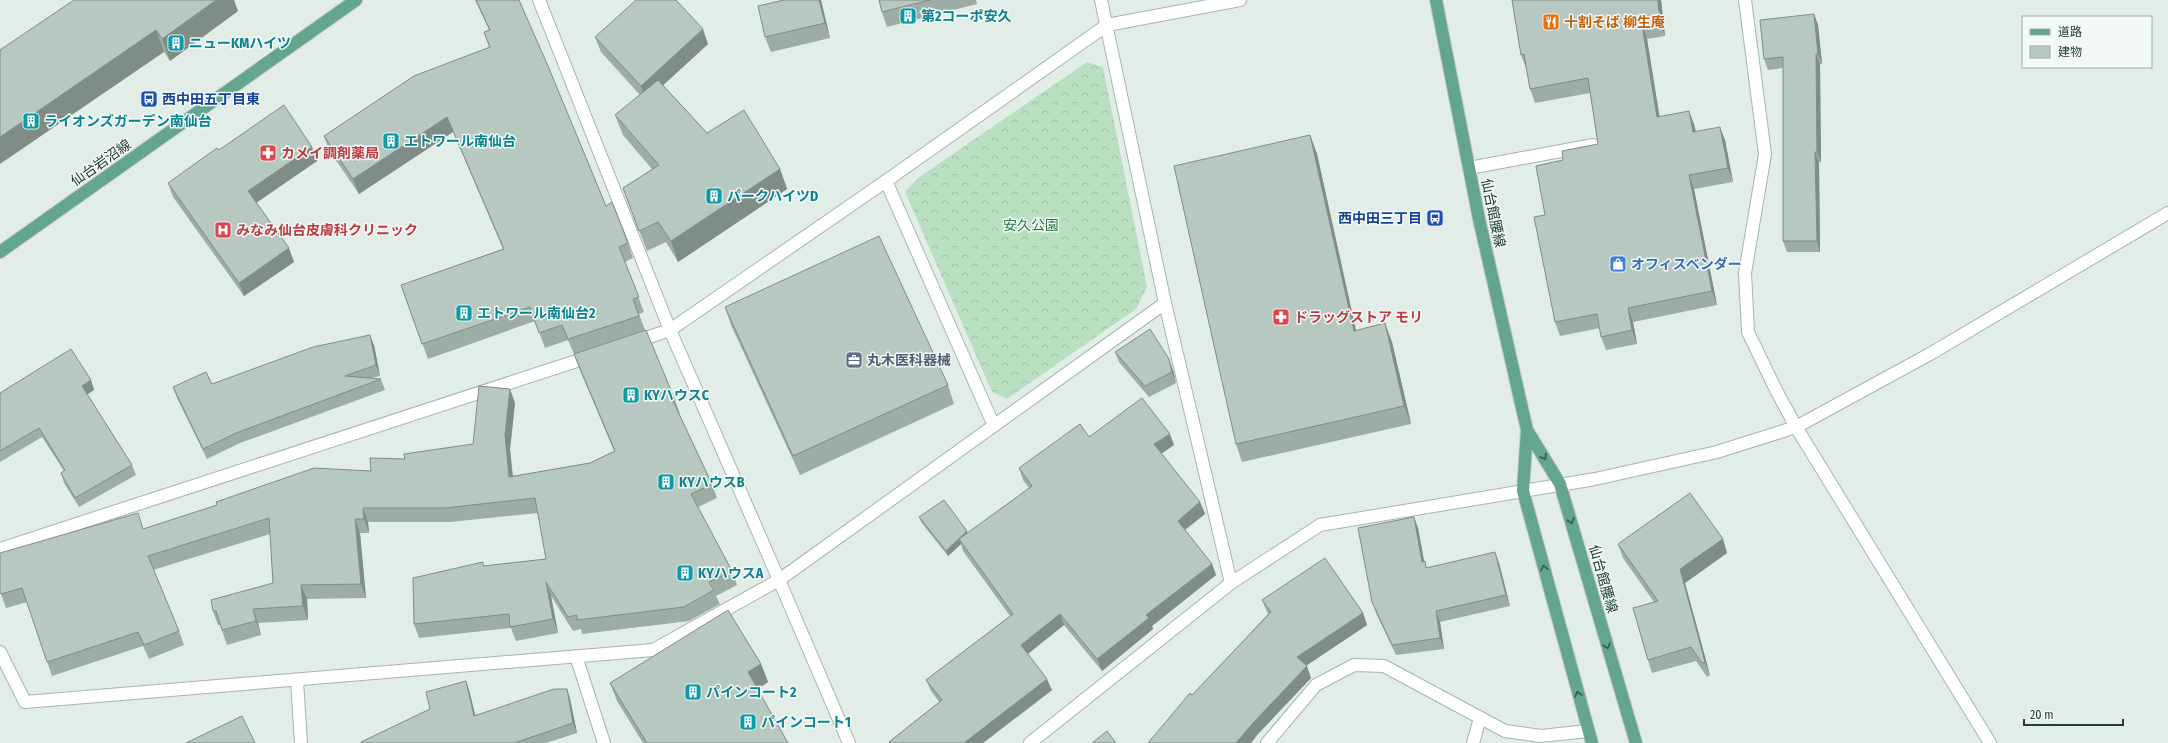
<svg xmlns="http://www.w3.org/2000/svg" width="2168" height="743" font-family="'Fira Sans Condensed','Noto Sans JP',sans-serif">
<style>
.forest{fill:url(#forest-crowns)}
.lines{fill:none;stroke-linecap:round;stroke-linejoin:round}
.minor-casing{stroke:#a4b5ae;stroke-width:14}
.major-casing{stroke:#c1c9c6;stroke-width:14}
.minor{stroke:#fff;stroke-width:12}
.major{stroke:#64a590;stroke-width:12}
.wall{fill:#9daca5}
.shaded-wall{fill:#808c86}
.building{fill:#b7c8c0;stroke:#808c86}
.oneway{stroke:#32584c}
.labels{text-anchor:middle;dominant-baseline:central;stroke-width:3;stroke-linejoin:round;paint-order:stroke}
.culture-label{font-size:14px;font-weight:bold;fill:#0d838f;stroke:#f3f9f6;text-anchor:start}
.food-label{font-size:14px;font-weight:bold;fill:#c56008;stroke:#f3f9f6;text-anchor:start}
.transit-label{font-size:14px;font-weight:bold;fill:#164399;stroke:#f3f9f6;text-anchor:start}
.health-label{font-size:14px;font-weight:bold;fill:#be3a42;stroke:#f3f9f6;text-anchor:start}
.street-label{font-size:14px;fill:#213f35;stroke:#f3f9f6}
.park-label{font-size:14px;fill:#287942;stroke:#f3f9f6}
.shop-label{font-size:14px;font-weight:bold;fill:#366cbe;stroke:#f3f9f6;text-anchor:start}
.service-label{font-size:14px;font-weight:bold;fill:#4e5e75;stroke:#f3f9f6;text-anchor:start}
</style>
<defs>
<pattern id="forest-crowns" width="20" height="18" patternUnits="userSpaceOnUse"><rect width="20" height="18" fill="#b9e0c1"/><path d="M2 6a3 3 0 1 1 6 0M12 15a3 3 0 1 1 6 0" fill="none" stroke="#9fc1a6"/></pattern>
</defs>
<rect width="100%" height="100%" fill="#e2ede7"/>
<!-- forest -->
<path class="forest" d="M 1087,62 L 1103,67 L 1147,287 L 1136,309 L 1007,399 L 992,392 L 905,192 L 918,178 Z"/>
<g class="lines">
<!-- minor casing -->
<g class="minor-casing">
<path id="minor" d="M 539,0 L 670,330 L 779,580 L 849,743
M 1101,0 L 1165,303 L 1231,583
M 1745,0 L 1765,154 L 1745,273 L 1748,332 L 1776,390 L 1796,427 L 1990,743
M 1469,168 L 1593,145
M 886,181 L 994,426
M 634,342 L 670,330 L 886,181 L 1107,25 L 1240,0
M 0,549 L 592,356
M 0,652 L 25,702 L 653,650 L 779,580 L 1165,303
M 576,656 L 604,743
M 297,681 L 301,743
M 1030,743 L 1231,583 L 1320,525 L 1595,479 L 1717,452 L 1796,427 L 1930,354 L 2168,213
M 1267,743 L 1316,685 L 1354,665 L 1384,666 L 1505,731 L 1541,736 L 1588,731
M 1473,743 L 1480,718"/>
</g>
<!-- major casing -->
<g class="major-casing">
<path id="major" d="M 1436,0 L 1479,219 L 1527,430 L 1523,491 L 1592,743
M 0,252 L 356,0
M 1527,430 L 1560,484 L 1636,743"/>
</g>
<!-- minor -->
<use href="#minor" class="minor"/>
<!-- major -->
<use href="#major" class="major"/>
</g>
<!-- wall -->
<path class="wall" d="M 475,0 L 519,0 L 606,206 L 628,243 L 633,258 L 625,262 L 644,312 L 639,314 L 645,330 L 574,354 L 568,340 L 545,348 L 535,321 L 428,359 L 401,285 L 503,249 L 453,132 L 359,194 L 329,150 L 324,136 L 489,47 L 484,32 L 489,30 Z
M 784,0 L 821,0 L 830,38 L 771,52 L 765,37 Z
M 879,0 L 976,0 L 977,4 L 887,27 L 882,12 Z
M 1512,0 L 1661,0 L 1665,36 L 1647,39 L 1659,117 L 1694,124 L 1696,131 L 1725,140 L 1733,182 L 1694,189 L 1717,305 L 1633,322 L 1637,344 L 1606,350 L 1601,337 L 1600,328 L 1560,336 L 1555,322 L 1545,215 L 1563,160 L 1598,144 L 1590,93 L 1535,103 L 1530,89 L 1526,68 L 1521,55 Z
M 238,11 L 170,61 L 164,52 L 0,50 Z
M 1814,14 L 1818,25 L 1822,64 L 1820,64 L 1821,162 L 1819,162 L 1820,252 L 1787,252 L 1783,241 L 1783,68 L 1768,70 L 1764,59 Z
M 595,37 L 708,44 L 663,85 L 707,133 L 780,169 L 787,189 L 678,262 L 666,242 L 647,251 L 623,188 L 652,169 L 623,135 L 615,115 L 640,95 L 601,52 Z
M 1310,135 L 1317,154 L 1356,330 L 1392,342 L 1411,424 L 1242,462 L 1236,444 Z
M 219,150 L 317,161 L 256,203 L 294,262 L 244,296 L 173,197 L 168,183 Z
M 725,307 L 948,385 L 954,404 L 800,475 L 731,325 Z
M 374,345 L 380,376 L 372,378 L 381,379 L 385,390 L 240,443 L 207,459 L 177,398 L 173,387 L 212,384 Z
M 1115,352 L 1173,370 L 1176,383 L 1149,397 L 1119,362 Z
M 574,354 L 675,400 L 680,414 L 679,414 L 712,484 L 717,498 L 698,507 L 732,571 L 737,585 L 716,596 L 720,604 L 689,621 L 582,634 L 581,629 L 573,631 L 551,596 L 558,633 L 516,641 L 511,628 L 419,638 L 414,624 L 485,566 L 546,559 L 538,513 L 450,522 L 368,522 L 369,533 L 360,533 L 366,598 L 307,599 L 308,620 L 258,623 L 261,635 L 227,645 L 220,625 L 218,625 L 213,611 L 273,583 L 270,534 L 153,570 L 179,631 L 184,645 L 149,659 L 143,646 L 52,676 L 27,602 L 6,608 L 0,591 L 144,529 L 371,471 L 405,459 L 473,444 L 515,403 L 510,449 L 513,476 L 590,463 L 614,451 L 579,368 Z
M 91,380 L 94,390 L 87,394 L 132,465 L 136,475 L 79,507 L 64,483 L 61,473 L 64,471 L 42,437 L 0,462 L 0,393 Z
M 1089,437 L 1174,445 L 1161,454 L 1200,502 L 1205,514 L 1185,530 L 1212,564 L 1216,575 L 1152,626 L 1153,629 L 1102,671 L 1064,625 L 1028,654 L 1052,690 L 983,743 L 890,743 L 889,742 L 939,702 L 931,691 L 926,680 L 1010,616 L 963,551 L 961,544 L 948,556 L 921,522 L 919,517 L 968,533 L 1029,488 L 1023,480 L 1019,468 Z
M 1414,517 L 1418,528 L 1424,561 L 1427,568 L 1499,563 L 1510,606 L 1440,622 L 1444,649 L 1396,655 L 1376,613 L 1372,602 Z
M 1723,539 L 1727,553 L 1685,583 L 1710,675 L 1707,677 L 1696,661 L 1652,673 L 1648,660 L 1654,602 L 1623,558 L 1618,544 Z
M 1262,600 L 1363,613 L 1367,625 L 1306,666 L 1311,678 L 1257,735 L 1251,743 L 1148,743 L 1268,614 Z
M 761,664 L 768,682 L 757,689 L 788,743 L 643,743 L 617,701 L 610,683 Z
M 466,681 L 469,690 L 475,715 L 567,689 L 570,699 L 577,733 L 546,743 L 361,743 L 430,709 Z"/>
<!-- shaded-wall -->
<path class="shaded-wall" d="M 216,0 L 234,0 L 238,11 L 170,61 L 162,39 Z
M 819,0 L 821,0 L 830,38 L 825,23 Z
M 1658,0 L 1661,0 L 1665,36 L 1660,23 Z
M 1814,14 L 1818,25 L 1822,64 L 1818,54 Z
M 1642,25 L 1647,39 L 1662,131 L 1657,117 Z
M 703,29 L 708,44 L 646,101 L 641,86 Z
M 156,30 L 164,52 L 0,164 L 0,137 Z
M 1816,54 L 1820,64 L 1821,162 L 1817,152 Z
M 1689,111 L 1694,124 L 1698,145 L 1693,132 Z
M 447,117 L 453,132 L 359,194 L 353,179 Z
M 1720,127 L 1725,140 L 1733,182 L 1728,168 Z
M 1310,135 L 1317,154 L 1360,349 L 1354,331 Z
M 312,147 L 317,161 L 253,205 L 248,191 Z
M 1815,152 L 1819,162 L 1820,252 L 1817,241 Z
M 780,169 L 787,189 L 678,262 L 671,241 Z
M 1689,175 L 1694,189 L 1717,305 L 1712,291 Z
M 289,248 L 294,262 L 244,296 L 239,283 Z
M 1628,308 L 1633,322 L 1637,344 L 1632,330 Z
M 1385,323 L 1392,342 L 1411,424 L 1404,406 Z
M 370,335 L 374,345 L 380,376 L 376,365 Z
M 1169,359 L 1173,370 L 1176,383 L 1172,372 Z
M 91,380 L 94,390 L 85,396 L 82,386 Z
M 510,389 L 515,403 L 510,449 L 514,491 L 509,477 L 505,435 Z
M 1170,434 L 1174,445 L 1158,456 L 1154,444 Z
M 1200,502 L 1205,514 L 1182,532 L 1178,521 Z
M 363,508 L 368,522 L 369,533 L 364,519 Z
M 1414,517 L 1418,528 L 1426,572 L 1422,562 Z
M 355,519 L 360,533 L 366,598 L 361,584 Z
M 967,531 L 969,537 L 959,539 L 961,544 L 948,556 L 946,551 Z
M 1723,539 L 1727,553 L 1685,583 L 1710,675 L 1705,662 L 1680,569 Z
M 1495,552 L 1499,563 L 1510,606 L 1506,595 Z
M 1212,564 L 1216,575 L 1152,626 L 1153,629 L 1102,671 L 1097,659 L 1146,615 Z
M 546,582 L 551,596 L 558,633 L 553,619 Z
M 301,585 L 307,599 L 308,620 L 303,606 Z
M 253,609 L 258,623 L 261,635 L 256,621 Z
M 1436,611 L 1440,622 L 1444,649 L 1440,638 Z
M 1363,613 L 1367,625 L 1301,669 L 1297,657 Z
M 1060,614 L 1064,625 L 1025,656 L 1021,645 Z
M 761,664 L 768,682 L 755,691 L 748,672 Z
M 1307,666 L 1311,678 L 1257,735 L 1251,743 L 1236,743 L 1253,723 Z
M 1047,679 L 1052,690 L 983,743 L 964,743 Z
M 466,681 L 469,690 L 478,726 L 474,716 Z
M 567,689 L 570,699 L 577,733 L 573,723 Z"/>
<!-- building -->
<path class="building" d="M 74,0 L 216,0 L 162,39 L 156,30 L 0,137 L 0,50 Z
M 476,0 L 519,0 L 548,66 L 606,206 L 612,202 L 628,243 L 619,247 L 639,297 L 633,299 L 639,316 L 568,339 L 562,325 L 539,333 L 530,307 L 422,344 L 401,285 L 504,249 L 447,117 L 353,179 L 324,136 L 414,76 L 490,47 L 484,32 L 490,30 Z
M 636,0 L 676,0 L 703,29 L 641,86 L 595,37 Z
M 784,0 L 819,0 L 825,23 L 765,37 L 758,6 Z
M 879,0 L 930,0 L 882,12 Z
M 1512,0 L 1658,0 L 1660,23 L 1642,25 L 1657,117 L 1689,111 L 1693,132 L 1720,127 L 1728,168 L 1689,175 L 1712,291 L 1628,308 L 1632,330 L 1601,337 L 1597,314 L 1555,322 L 1534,217 L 1545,215 L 1536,166 L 1563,160 L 1562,151 L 1598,144 L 1588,78 L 1530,89 L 1524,54 L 1521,55 Z
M 1814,14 L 1818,54 L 1816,54 L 1817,152 L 1815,152 L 1817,241 L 1783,241 L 1783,57 L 1764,59 L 1760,20 Z
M 658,80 L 707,133 L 744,110 L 780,169 L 671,241 L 658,222 L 639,231 L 623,188 L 659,165 L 615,115 Z
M 284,105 L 312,147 L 248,191 L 289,248 L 239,283 L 168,183 L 217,148 L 219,150 Z
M 1310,135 L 1354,331 L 1385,323 L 1404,406 L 1236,444 L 1174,166 Z
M 879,236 L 948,385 L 793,456 L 725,307 Z
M 1150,329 L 1169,359 L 1172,372 L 1145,386 L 1115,352 Z
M 646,330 L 675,400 L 673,401 L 712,484 L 691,494 L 732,571 L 709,582 L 714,590 L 684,607 L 577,620 L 577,615 L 568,617 L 546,582 L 553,619 L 510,627 L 509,614 L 414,624 L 413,578 L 483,562 L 483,566 L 546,559 L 535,498 L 445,508 L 363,508 L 364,519 L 355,519 L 361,584 L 301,585 L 303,606 L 253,609 L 256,621 L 222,630 L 216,611 L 213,611 L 211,600 L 273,583 L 269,518 L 148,556 L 179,631 L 144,645 L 138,632 L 47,662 L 22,588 L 1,594 L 0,591 L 0,553 L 138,513 L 143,529 L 217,505 L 216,502 L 314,468 L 371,471 L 370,458 L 405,459 L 404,454 L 473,444 L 479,386 L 510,389 L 505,435 L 509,477 L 590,463 L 615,451 L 574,354 Z
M 370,335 L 376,365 L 345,376 L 381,379 L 236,433 L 203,449 L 173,387 L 206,372 L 212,384 L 313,347 Z
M 71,349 L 91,380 L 82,386 L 132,465 L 75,498 L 61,473 L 65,470 L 39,428 L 0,451 L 0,393 Z
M 1142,398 L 1170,434 L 1154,444 L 1200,502 L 1178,521 L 1212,564 L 1146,615 L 1149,618 L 1097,659 L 1060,614 L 1021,645 L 1047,679 L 964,743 L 890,743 L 889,742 L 942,700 L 926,680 L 1013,614 L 959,539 L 1032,486 L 1019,468 L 1080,424 L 1089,437 Z
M 1690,493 L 1723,539 L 1680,569 L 1705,662 L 1702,663 L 1691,647 L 1648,660 L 1633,608 L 1658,601 L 1618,544 Z
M 944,500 L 967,531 L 946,551 L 919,517 Z
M 1414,517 L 1422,562 L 1425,561 L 1426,568 L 1495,552 L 1506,595 L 1436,611 L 1440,638 L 1392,645 L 1372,602 L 1358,528 Z
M 1325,558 L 1363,613 L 1297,657 L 1307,666 L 1253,723 L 1236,743 L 1148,743 L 1190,693 L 1192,695 L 1271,612 L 1262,600 Z
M 728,610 L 761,664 L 748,672 L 788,743 L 647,743 L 610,683 Z
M 466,681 L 474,716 L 554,689 L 567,689 L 573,723 L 514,743 L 361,743 L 361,742 L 430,709 L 426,692 Z
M 242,716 L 255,743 L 186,743 Z
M 1107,731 L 1116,743 L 1092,743 Z"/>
<!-- one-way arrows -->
<defs><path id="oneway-chevron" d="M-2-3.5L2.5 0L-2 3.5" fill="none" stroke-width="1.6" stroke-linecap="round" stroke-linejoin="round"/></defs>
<g class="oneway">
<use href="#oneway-chevron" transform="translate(1544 457) rotate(59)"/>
<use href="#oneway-chevron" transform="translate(1571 521) rotate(74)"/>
<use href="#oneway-chevron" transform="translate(1544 568) rotate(-105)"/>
<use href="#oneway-chevron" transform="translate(1607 646) rotate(74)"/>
<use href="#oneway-chevron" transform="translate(1578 694) rotate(-105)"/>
</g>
<!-- icons -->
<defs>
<g id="building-square" transform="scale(0.9)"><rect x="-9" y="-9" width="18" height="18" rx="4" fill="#0f9aa8" stroke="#f3f9f6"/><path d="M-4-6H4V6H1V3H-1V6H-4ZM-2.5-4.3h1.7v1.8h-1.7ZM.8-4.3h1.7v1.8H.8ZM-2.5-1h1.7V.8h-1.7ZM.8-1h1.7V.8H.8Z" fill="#fff"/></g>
<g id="restaurant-square" transform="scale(0.9)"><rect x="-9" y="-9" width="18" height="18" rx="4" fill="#e8710a" stroke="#f3f9f6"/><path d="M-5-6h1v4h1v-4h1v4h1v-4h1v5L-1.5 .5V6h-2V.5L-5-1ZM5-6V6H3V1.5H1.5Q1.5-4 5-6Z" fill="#fff"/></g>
<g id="bus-square" transform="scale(0.9)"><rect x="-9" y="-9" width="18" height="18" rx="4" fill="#1a4fb4" stroke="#f3f9f6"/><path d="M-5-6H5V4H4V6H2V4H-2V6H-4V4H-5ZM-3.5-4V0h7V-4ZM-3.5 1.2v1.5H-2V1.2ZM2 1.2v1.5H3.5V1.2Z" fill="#fff"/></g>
<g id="pharmacy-square" transform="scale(0.9)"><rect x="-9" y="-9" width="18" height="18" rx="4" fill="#e0444e" stroke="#f3f9f6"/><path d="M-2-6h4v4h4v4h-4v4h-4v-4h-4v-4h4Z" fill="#fff"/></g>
<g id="hospital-square" transform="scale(0.9)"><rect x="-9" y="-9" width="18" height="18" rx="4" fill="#e0444e" stroke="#f3f9f6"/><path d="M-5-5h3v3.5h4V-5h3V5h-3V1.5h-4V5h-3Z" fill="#fff"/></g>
<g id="shop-square" transform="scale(0.9)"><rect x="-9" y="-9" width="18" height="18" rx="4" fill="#3f7fe0" stroke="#f3f9f6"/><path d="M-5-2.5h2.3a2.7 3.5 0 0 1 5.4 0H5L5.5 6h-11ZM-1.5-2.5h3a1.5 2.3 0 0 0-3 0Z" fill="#fff"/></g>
<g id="office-square" transform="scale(0.9)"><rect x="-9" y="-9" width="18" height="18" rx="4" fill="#5c6f8a" stroke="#f3f9f6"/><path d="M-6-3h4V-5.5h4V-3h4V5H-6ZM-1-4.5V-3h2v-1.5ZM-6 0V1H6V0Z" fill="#fff"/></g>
</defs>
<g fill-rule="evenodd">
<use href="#building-square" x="908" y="16"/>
<use href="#restaurant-square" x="1551" y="22"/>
<use href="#building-square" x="176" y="43"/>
<use href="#bus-square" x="149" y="99"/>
<use href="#building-square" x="31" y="121"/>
<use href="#building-square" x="391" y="141"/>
<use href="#pharmacy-square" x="268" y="153"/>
<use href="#building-square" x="714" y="196"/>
<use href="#bus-square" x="1435" y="218"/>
<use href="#hospital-square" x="223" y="230"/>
<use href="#shop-square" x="1618" y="264"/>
<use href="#building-square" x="464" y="313"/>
<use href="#pharmacy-square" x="1281" y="317"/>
<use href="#office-square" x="854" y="360"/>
<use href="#building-square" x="631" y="395"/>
<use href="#building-square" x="666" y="482"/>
<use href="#building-square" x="685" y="573"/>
<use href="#building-square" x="693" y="692"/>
<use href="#building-square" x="748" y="722"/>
</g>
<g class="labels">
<!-- culture labels -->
<g class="culture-label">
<text x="921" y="16">第2コーポ安久</text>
<text x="189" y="43">ニューKMハイツ</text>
<text x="44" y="121">ライオンズガーデン南仙台</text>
<text x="404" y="141">エトワール南仙台</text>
<text x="727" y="196">パークハイツD</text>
<text x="477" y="313">エトワール南仙台2</text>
<text x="644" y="395">KYハウスC</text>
<text x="679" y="482">KYハウスB</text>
<text x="698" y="573">KYハウスA</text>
<text x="706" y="692">パインコート2</text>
<text x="761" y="722">パインコート1</text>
</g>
<!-- food labels -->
<g class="food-label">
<text x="1564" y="22">十割そば 柳生庵</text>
</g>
<!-- transit labels -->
<g class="transit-label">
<text x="162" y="99">西中田五丁目東</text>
<text x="1422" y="218" text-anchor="end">西中田三丁目</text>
</g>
<!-- health labels -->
<g class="health-label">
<text x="281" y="153">カメイ調剤薬局</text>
<text x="236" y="230">みなみ仙台皮膚科クリニック</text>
<text x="1294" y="317">ドラッグストア モリ</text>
</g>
<!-- street labels -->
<g class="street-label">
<text transform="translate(101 163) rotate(-35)">仙台岩沼線</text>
<text transform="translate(1493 213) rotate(78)">仙台館腰線</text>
<text transform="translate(1603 579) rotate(74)">仙台館腰線</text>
</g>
<!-- park labels -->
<g class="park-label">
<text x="1031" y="225">安久公園</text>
</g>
<!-- shop labels -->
<g class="shop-label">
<text x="1631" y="264">オフィスベンダー</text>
</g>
<!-- service labels -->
<g class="service-label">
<text x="867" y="360">丸木医科器械</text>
</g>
</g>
<!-- legend -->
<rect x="2022" y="16" width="130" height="52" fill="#f3f9f6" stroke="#9fafa9"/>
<rect x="2030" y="29" width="20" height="6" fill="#64a590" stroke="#9fafa9"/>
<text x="2058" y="36" font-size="12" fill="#213f35">道路</text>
<rect x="2030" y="46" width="20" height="12" fill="#b7c8c0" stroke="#9fafa9"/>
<text x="2058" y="56" font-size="12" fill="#213f35">建物</text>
<!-- scale -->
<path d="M2024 719v6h99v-6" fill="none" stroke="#213f35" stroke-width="2"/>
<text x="2030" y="719" font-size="12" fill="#213f35" stroke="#f3f9f6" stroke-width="3" paint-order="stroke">20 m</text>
</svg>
